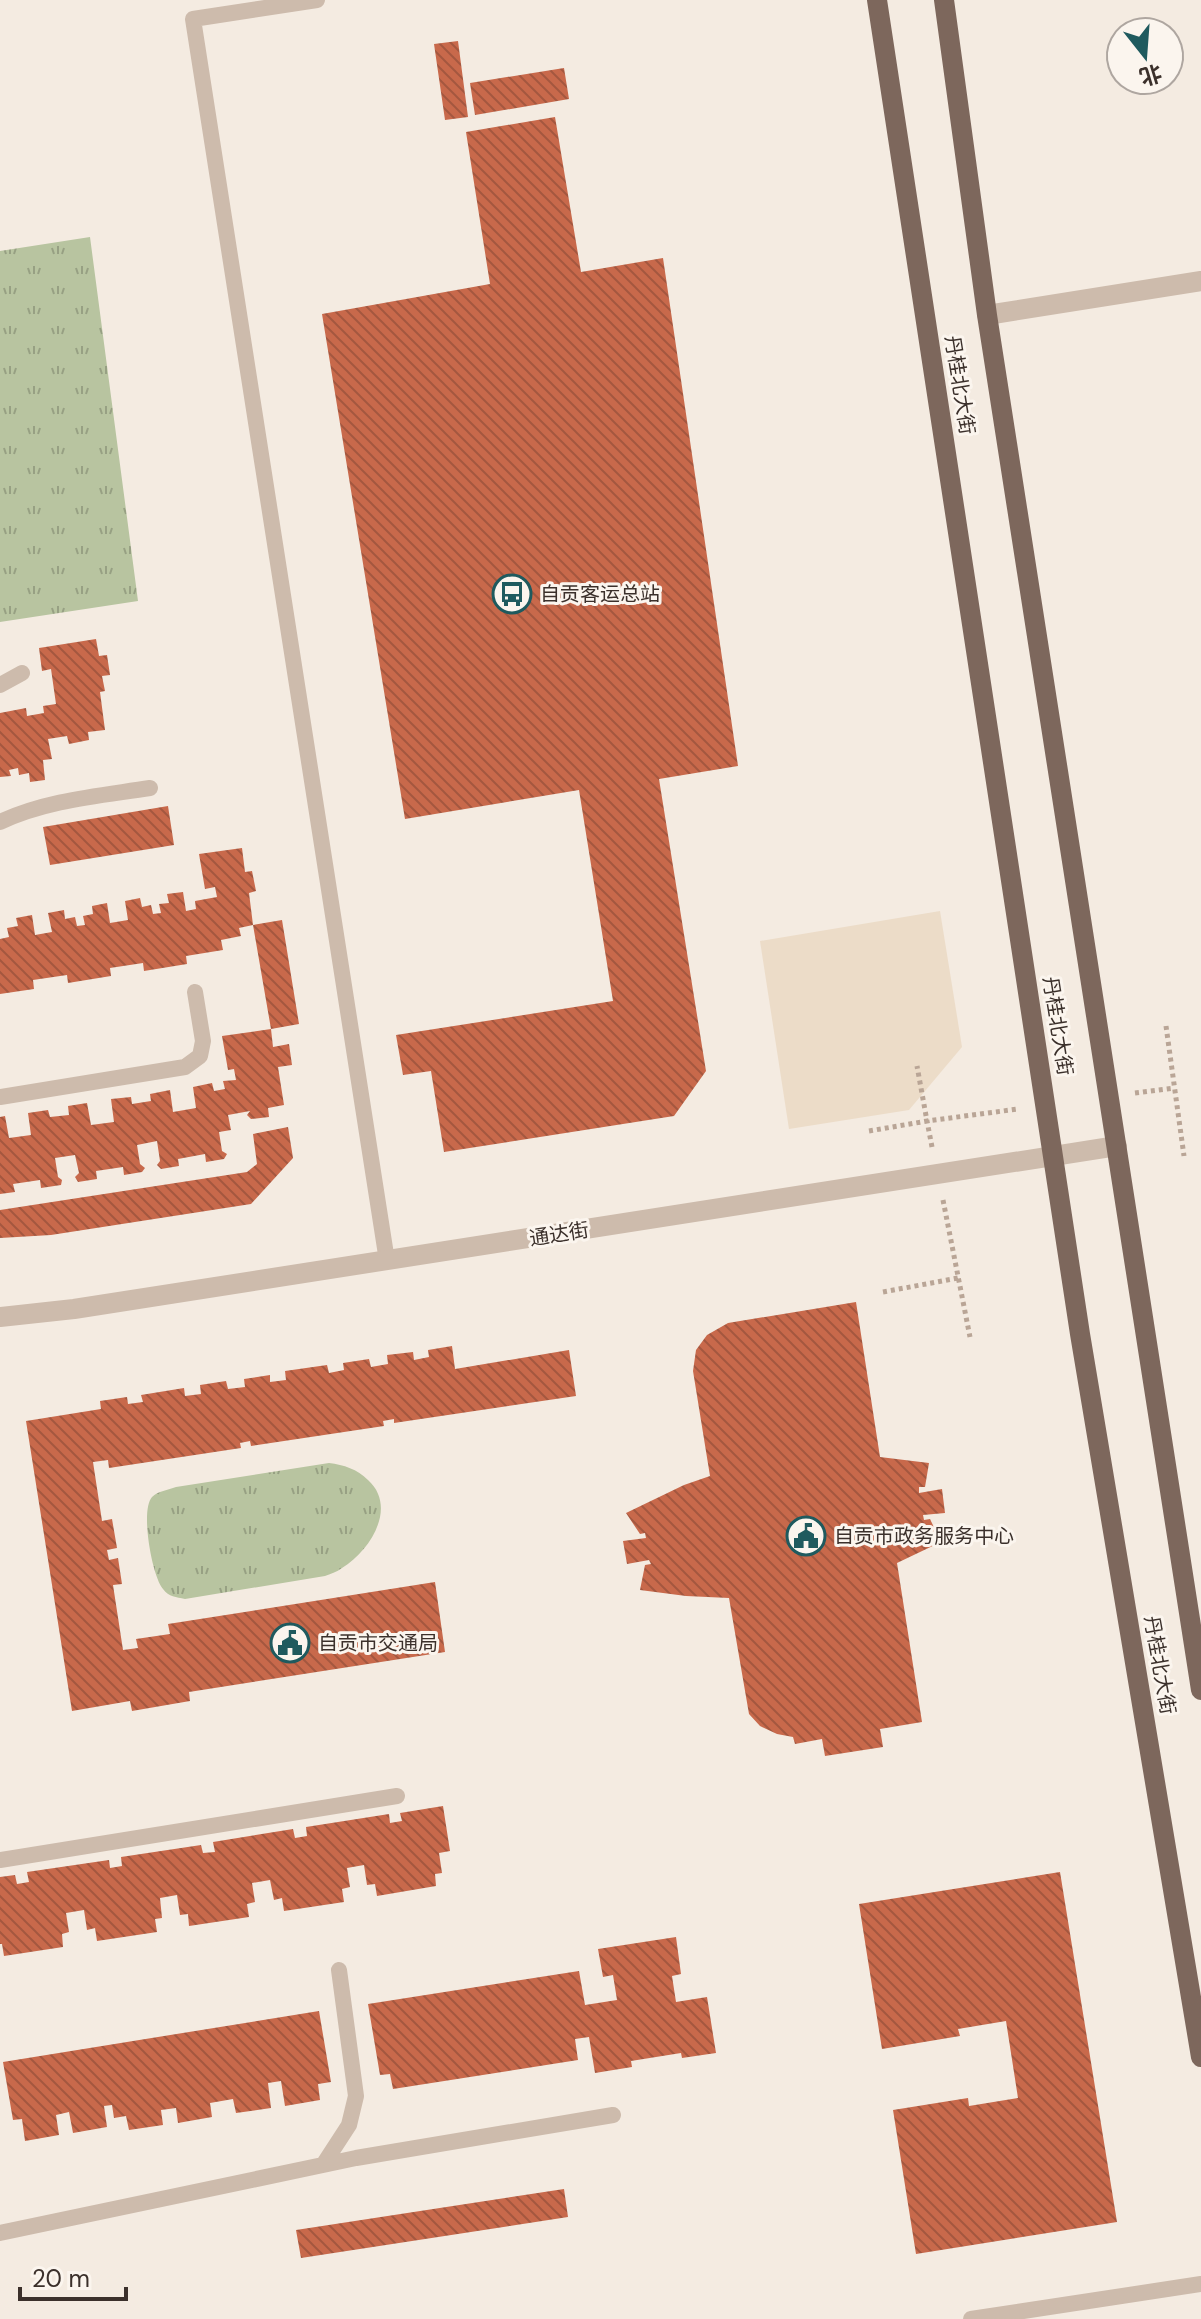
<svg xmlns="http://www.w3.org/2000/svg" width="1201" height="2319" font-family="'DM Sans','Noto Sans SC',sans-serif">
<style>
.grass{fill:url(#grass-tufts)}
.plaza{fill:#ecdcc8}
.building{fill:url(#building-back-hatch)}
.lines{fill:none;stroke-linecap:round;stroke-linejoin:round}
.path{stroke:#b9a596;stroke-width:5;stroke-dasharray:4 4;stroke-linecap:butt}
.service{stroke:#cdbbac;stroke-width:16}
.minor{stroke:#cdbbac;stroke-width:20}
.primary{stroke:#7d675c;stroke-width:20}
.labels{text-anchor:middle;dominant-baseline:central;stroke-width:6;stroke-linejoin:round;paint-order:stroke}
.street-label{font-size:20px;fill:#3b302b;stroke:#fbf5ee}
.poi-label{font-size:20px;fill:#3b302b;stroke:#fbf5ee;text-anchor:start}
</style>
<defs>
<pattern id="grass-tufts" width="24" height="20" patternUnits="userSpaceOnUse" patternTransform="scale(2)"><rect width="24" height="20" fill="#b8c4a0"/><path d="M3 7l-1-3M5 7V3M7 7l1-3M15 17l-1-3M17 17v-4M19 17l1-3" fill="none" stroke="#97a083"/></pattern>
<pattern id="building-back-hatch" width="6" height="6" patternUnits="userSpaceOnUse" patternTransform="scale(2)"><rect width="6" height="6" fill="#c8694b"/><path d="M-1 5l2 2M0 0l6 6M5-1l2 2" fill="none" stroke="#a4573f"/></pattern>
</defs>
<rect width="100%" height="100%" fill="#f4ebe1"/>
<!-- grass -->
<path class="grass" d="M 90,237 L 138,601 L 0,622 L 0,251 Z
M 329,1463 C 344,1465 357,1469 368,1480 C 398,1507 370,1551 342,1568 C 337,1572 330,1574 325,1576 L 185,1599 C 176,1597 169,1597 163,1589 C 152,1576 140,1510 152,1497 C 158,1491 168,1490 176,1487 Z"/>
<!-- plaza -->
<path class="plaza" d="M 940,911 L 962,1047 L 909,1110 L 789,1129 L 760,941 Z"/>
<!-- building -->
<path class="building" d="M 458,41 L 468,117 L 445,120 L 434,44 Z
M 564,68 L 569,99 L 475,115 L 470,83 Z
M 555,117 L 581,272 L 663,258 L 738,766 L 659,779 L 706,1071 L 674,1116 L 444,1152 L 431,1071 L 403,1075 L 396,1035 L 613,1001 L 579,790 L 405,819 L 322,314 L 490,284 L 466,132 Z
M 96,639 L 99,656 L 107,655 L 110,675 L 102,676 L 105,691 L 100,692 L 105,730 L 88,732 L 89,740 L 69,744 L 67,736 L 48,739 L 52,759 L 43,760 L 45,780 L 30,782 L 29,773 L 19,775 L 18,768 L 9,770 L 11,776 L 0,777 L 0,713 L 26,708 L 27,716 L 44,713 L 43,706 L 56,704 L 51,669 L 42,671 L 39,648 Z
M 168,806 L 174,845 L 50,865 L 43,827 Z
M 242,848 L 245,872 L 252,871 L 256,891 L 249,893 L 253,925 L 239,928 L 241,936 L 221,940 L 223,950 L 186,956 L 187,964 L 144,971 L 143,963 L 110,968 L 111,976 L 68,983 L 67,975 L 33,980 L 34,989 L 0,994 L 0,939 L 9,937 L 7,928 L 18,926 L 16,918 L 32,915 L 35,935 L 52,932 L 48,913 L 64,910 L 65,919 L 75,917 L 77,926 L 85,925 L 83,916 L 93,914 L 92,906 L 107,903 L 110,923 L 128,920 L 125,901 L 140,898 L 142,907 L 151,905 L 153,914 L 161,913 L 159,904 L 169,903 L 167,894 L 183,892 L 186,911 L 196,909 L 195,901 L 217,897 L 215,887 L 205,889 L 199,854 Z
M 282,920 L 299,1024 L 271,1029 L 253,925 Z
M 271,1029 L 273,1047 L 289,1044 L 292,1065 L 278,1067 L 284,1105 L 268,1108 L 269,1117 L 251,1119 L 247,1115 L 250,1111 L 228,1115 L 231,1130 L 219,1132 L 222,1151 L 227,1154 L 224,1159 L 206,1162 L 205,1154 L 178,1159 L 179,1166 L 161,1169 L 157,1165 L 160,1161 L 157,1141 L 137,1145 L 140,1164 L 145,1168 L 142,1172 L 124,1175 L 123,1167 L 96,1171 L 97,1179 L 78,1182 L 75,1177 L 79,1173 L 75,1155 L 55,1158 L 58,1177 L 62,1180 L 61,1185 L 41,1188 L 40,1180 L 13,1184 L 15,1192 L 0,1194 L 0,1117 L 5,1116 L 9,1138 L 31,1135 L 28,1113 L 48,1110 L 50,1117 L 69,1115 L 68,1106 L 87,1103 L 91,1125 L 114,1122 L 111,1099 L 131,1097 L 132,1104 L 151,1101 L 150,1094 L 170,1090 L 173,1112 L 196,1108 L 193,1087 L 212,1083 L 214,1091 L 225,1089 L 223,1081 L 236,1080 L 234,1069 L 228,1070 L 222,1036 Z
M 288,1127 L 293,1158 L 251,1204 L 51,1235 L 0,1238 L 0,1210 L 247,1172 L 257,1164 L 253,1134 Z
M 856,1302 L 880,1457 L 929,1463 L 925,1487 L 919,1487 L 919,1493 L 942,1489 L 945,1513 L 923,1515 L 924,1520 L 930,1519 L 941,1542 L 897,1563 L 922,1722 L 880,1729 L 883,1747 L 825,1756 L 822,1739 L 795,1744 L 793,1737 L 777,1734 L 760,1726 L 749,1714 L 729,1598 L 686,1596 L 640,1590 L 645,1565 L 651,1564 L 649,1560 L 627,1564 L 623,1541 L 646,1538 L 645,1533 L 640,1534 L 626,1513 L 684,1485 L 710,1476 L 693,1371 L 696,1350 L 707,1335 L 728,1323 Z
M 452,1346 L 455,1369 L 569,1350 L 576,1396 L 394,1423 L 394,1419 L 383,1421 L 384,1426 L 251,1446 L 250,1441 L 240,1443 L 241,1448 L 109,1468 L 108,1460 L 93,1462 L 102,1521 L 112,1519 L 117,1548 L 107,1550 L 109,1560 L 118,1558 L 122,1584 L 113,1585 L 123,1650 L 138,1648 L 136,1639 L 170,1634 L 168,1624 L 435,1582 L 445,1652 L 189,1692 L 190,1701 L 132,1711 L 130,1701 L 72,1711 L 26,1421 L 101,1409 L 100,1401 L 127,1397 L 128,1404 L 143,1402 L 141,1395 L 184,1388 L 185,1396 L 201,1394 L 200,1385 L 226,1381 L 228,1389 L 245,1387 L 244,1379 L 270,1375 L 270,1382 L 286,1380 L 285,1371 L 327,1365 L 329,1373 L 344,1370 L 343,1363 L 369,1359 L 371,1367 L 388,1364 L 387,1355 L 413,1352 L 414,1360 L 429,1357 L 428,1350 Z
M 443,1806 L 450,1851 L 439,1853 L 442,1873 L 435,1874 L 436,1886 L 377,1896 L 375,1884 L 367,1885 L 364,1865 L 347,1868 L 350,1887 L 342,1889 L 344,1902 L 284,1911 L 282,1898 L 274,1900 L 270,1880 L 252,1883 L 255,1902 L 247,1904 L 249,1917 L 189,1926 L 188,1914 L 180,1915 L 177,1895 L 160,1898 L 162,1918 L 155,1919 L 157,1932 L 97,1941 L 95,1928 L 87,1930 L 84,1910 L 66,1913 L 69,1932 L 62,1934 L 63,1947 L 4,1956 L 2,1944 L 0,1944 L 0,1877 L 15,1875 L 17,1884 L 29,1882 L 27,1872 L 109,1860 L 110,1868 L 122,1866 L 121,1857 L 201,1845 L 203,1853 L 215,1852 L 213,1842 L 293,1829 L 295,1838 L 307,1836 L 306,1827 L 389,1814 L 390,1823 L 402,1821 L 400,1813 Z
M 1060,1872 L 1117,2222 L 916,2254 L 893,2110 L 968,2098 L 969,2106 L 1018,2098 L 1006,2021 L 958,2029 L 960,2036 L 882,2049 L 859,1904 Z
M 676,1937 L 681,1974 L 672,1976 L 676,2002 L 707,1997 L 716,2053 L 682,2058 L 681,2053 L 631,2061 L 632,2067 L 595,2073 L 589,2037 L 575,2039 L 578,2060 L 393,2089 L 390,2074 L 380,2075 L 368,2004 L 579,1971 L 585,2005 L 617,2000 L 613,1975 L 603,1977 L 598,1949 Z
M 319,2011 L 331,2082 L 318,2084 L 320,2100 L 285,2106 L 281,2081 L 268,2083 L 271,2108 L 236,2113 L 233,2099 L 210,2103 L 212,2117 L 178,2123 L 176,2108 L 161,2110 L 163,2125 L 129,2130 L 126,2116 L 114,2118 L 112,2105 L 104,2106 L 107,2127 L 73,2133 L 69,2112 L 56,2115 L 59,2135 L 25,2141 L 22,2119 L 13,2120 L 3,2062 Z
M 564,2189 L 568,2217 L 301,2258 L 296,2230 Z"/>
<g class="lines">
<!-- path -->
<path class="path" d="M 1166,1026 L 1184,1156
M 1135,1093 L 1174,1088
M 869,1131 L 927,1121 L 917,1066
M 932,1147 L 927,1121 L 1018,1109
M 943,1200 L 970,1337
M 883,1292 L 958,1278"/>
<!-- service -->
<path class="service" d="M 317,0 L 193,19 L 387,1261
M 0,685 L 22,673
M 0,822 C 47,800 99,796 150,788
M 0,1097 L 185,1067 L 200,1056 L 203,1041 L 195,992
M 0,1860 L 397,1796
M 323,2165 L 349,2125 L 356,2096 L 339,1970
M 0,2233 L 356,2158 L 613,2115
M 971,2319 L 1201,2284"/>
<!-- minor -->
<path class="minor" d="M 987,315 L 1201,281
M 0,1317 L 74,1309 L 1117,1146"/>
<!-- primary -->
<path class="primary" d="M 877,0 L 1080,1334 L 1201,2057
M 944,0 L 987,315 L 1201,1690"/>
</g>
<!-- icons -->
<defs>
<g id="bus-ring" transform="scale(2)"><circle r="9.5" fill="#fbf5ee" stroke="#1f5a5e" stroke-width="1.5"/><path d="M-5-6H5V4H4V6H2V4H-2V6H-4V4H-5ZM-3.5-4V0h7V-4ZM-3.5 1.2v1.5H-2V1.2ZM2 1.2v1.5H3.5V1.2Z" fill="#1f5a5e"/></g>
<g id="civic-ring" transform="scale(2)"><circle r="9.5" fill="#fbf5ee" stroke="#1f5a5e" stroke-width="1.5"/><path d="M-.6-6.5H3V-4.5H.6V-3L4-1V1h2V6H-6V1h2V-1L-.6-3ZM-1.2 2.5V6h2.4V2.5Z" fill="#1f5a5e"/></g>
</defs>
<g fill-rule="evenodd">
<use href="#bus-ring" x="512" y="594"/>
<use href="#civic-ring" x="806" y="1536"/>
<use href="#civic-ring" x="290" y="1643"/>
</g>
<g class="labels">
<!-- street labels -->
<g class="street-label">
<text transform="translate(960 385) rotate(81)">丹桂北大街</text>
<text transform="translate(1058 1026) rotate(81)">丹桂北大街</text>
<text transform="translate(559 1234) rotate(-9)">通达街</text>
<text transform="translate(1160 1665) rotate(80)">丹桂北大街</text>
</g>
<!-- poi labels -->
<g class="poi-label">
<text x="540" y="594">自贡客运总站</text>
<text x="834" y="1536">自贡市政务服务中心</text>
<text x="318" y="1643">自贡市交通局</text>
</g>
</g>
<!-- north arrow -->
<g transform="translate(1145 56) rotate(163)"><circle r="38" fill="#fbf5ee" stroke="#aea6a0" stroke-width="2"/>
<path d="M0-6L14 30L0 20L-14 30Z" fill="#1f5a5e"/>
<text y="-12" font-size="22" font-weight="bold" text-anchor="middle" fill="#3b302b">北</text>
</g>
<!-- scale -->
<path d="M20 2287v12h106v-12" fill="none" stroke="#3b302b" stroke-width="4"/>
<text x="32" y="2287" font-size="24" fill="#3b302b" stroke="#fbf5ee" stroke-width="6" paint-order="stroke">20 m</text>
</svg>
